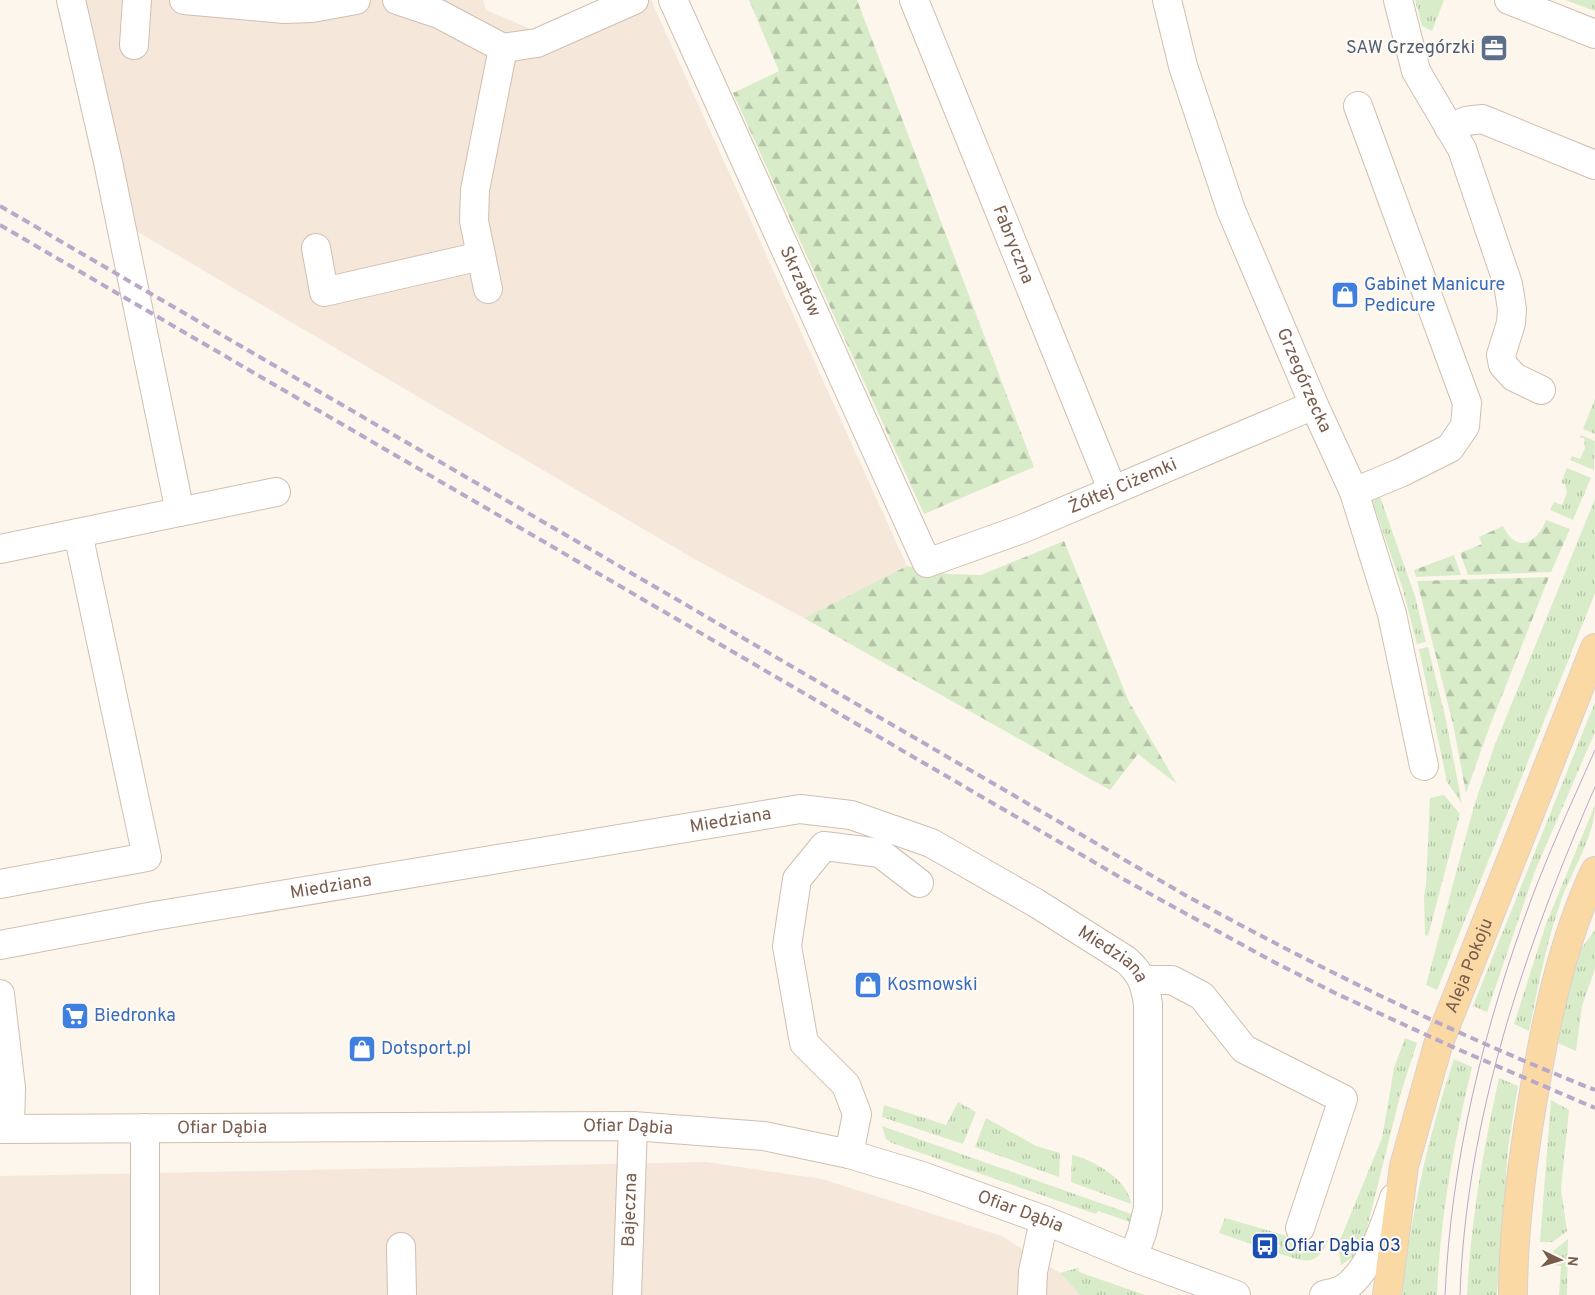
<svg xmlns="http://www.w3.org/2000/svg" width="1595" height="1295" font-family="Overpass,sans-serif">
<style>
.residential{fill:#f5e8da}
.grass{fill:url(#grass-tufts)}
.forest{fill:url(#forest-firs)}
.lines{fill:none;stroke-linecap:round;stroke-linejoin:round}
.minor-casing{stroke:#d1beb0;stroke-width:30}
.major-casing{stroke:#dad1cd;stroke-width:30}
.minor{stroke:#fff;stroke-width:28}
.major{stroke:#fbd9a5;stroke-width:28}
.tram{stroke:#b9a8c9;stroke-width:1}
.rail{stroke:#b9a8c9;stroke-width:4;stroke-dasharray:8 5;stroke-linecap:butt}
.labels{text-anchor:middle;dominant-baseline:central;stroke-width:4;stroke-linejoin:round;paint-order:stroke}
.service-label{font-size:18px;fill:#4e5e75;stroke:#fffaf3;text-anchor:end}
.street-label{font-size:18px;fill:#7a5c4d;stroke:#fffaf3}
.shop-label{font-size:18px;fill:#366cbe;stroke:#fffaf3;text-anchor:start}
.transit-label{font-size:18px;fill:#164399;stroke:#fffaf3;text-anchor:start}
</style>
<defs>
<pattern id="grass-tufts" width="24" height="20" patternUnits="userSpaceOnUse" patternTransform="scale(1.25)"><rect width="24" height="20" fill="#d8ecc9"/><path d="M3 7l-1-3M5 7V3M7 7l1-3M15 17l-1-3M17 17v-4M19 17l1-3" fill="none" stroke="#b4c2a5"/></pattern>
<pattern id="forest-firs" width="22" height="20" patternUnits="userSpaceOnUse" patternTransform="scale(1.25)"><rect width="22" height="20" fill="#d8ecc9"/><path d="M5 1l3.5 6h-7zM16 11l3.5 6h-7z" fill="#b4c2a5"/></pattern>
</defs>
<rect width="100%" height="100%" fill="#fdf6ec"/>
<!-- residential -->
<path class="residential" d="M 68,0 L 483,0 L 486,10 L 540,33 L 611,0 L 651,0 L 907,566 L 804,618 L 696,560 L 109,215 Z
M 706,1162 L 822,1179 L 1002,1236 L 1060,1273 L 1080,1295 L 0,1295 L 0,1176 Z"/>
<!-- grass -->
<path class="grass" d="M 1415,0 L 1444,0 L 1432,31 L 1422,26 Z
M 1565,0 L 1595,0 L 1595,11 Z
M 1595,399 L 1595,434 L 1583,429 Z
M 1581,435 L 1595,441 L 1594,470 L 1570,460 L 1572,456 L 1580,459 L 1585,448 L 1584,438 L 1580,438 Z
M 1567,468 L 1591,478 L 1573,520 L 1550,510 L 1554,502 L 1562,505 L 1567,493 L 1565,484 L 1561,483 Z
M 1380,497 L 1415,596 L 1426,642 L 1417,644 L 1402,587 L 1372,500 Z
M 1595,499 L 1595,593 L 1437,990 L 1426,985 L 1474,806 L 1494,747 Z
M 1428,647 L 1446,720 L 1462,804 L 1447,782 L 1419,649 Z
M 1595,702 L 1595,732 L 1535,871 L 1487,1012 L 1473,1006 Z
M 1444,795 L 1460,814 L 1428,936 L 1425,935 L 1424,896 L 1426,885 L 1430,798 Z
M 1595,805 C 1595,836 1571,872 1561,901 C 1546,944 1538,987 1529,1031 L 1514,1024 L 1546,924 Z
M 1595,930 L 1595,969 L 1582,1006 L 1576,1051 L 1558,1043 L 1568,995 L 1581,949 Z
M 1405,1038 L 1417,1043 L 1401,1092 L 1364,1240 L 1353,1257 L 1341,1265 L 1338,1245 L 1382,1138 L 1394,1068 Z
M 1454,1059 L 1472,1067 C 1454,1142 1440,1217 1437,1295 L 1402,1295 C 1411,1214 1428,1136 1454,1059 Z
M 1499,1078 L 1518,1086 L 1508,1148 L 1497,1295 L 1467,1295 C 1471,1221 1483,1150 1499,1078 Z
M 1551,1100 L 1569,1110 L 1561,1189 L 1567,1231 L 1553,1242 L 1540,1242 Z
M 958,1102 L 976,1112 L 963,1144 L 882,1117 L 884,1105 L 946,1125 Z
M 986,1118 L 1036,1146 L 1060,1153 L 1059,1177 L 975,1147 Z
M 882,1126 L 1134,1215 L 1130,1222 L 1098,1211 L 1096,1214 L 892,1143 L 886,1139 Z
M 1072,1155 C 1092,1159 1129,1180 1131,1204 L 1071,1182 Z
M 1225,1218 L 1315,1244 L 1328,1240 C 1317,1269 1302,1261 1278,1253 L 1280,1245 L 1254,1237 L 1251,1244 L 1219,1233 Z
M 1568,1239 L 1567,1295 L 1559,1295 L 1561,1266 L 1552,1265 L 1553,1251 Z
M 1078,1268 L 1079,1272 L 1145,1295 L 1080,1295 L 1060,1273 Z"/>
<!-- forest -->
<path class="forest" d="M 749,0 L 857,0 L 1034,467 L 924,514 L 733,93 L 779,71 Z
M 1546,520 L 1570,529 L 1551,572 L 1468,575 L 1460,553 L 1482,544 L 1479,537 L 1503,526 C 1516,554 1537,544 1546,520 Z
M 1064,541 L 1129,702 L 1177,784 L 1138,754 L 1110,790 L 804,618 L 907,566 L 947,574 L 981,575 Z
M 1454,555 L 1461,575 L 1416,577 L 1414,570 Z
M 1549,577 L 1489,728 L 1466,793 L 1453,724 L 1417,581 Z"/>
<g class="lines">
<!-- minor casing -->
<g class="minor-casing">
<g id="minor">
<path d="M 71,0 L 108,162 L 180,512"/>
<path d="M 184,0 L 284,9 L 312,8 L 356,0"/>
<path d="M 397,0 L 439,14 L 503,48 L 537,43 L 634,0"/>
<path id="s1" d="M 673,0 L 927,563 L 1022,529 L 1314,405"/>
<path id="s2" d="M 914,0 L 1112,489"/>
<path id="s3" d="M 1167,0 L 1183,66 L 1231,210 L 1314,405 L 1354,492 L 1392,614 L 1424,766"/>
<path d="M 1398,0 L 1416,71 L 1462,149 L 1508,284 L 1512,309 L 1511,323 L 1501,355 L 1503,365 L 1514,377 L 1541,390"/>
<path d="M 1509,0 L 1595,34"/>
<path d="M 134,45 L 137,0"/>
<path d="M 1449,128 L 1466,121 L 1482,119 L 1595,165"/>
<path d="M 316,248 L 324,292 L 481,256"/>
<path d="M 488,289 L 474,221 L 475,190 L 503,48"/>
<path d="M 1354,492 L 1400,473 L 1450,448 L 1465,426 L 1467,403 L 1358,106"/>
<path d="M 0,549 L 276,492"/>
<path d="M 0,884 L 147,857 L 78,533"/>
<path id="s4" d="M 0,945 L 154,916 L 800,809 L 851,815 L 931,843 L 1036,903 L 1126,960 C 1141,973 1145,984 1148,1004 L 1148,1208 L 1142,1233 L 1133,1257"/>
<path d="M 1143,980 L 1172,980 L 1202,996 L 1244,1049 L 1343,1099 L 1300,1228"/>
<path d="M 0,994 L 11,1088 L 10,1129"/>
<path d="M 145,1128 L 145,1295"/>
<path id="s5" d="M 0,1129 L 633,1126 L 764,1136 L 849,1154 L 922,1176 L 1044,1220 L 1133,1257 L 1236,1295"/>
<path d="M 849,1154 L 857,1114 L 846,1085 L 804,1043 L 787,946 L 797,879 L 824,846 L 880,853 L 919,883"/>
<path d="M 401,1247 L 402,1295"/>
<path id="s6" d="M 627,1295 L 633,1126"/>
<path d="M 1032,1295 L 1033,1272 L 1044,1220"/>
<path d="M 1324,1295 C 1331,1293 1340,1292 1346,1287 C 1370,1270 1385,1225 1394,1198"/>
</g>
</g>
<!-- major casing -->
<g class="major-casing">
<g id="major">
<path id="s7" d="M 1387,1295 L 1404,1166 L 1438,1045 L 1595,648"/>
<path d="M 1513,1295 C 1513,1229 1522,1163 1533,1098 C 1546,1020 1562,943 1595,871"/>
</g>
</g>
<!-- minor -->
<use href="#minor" class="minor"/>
<!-- major -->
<use href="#major" class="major"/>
<!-- tram -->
<path class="tram" d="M 1445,1295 C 1451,1160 1484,1027 1531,900 C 1550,849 1573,800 1595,750
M 1460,1295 C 1466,1118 1525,948 1595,787"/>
<!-- rail -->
<path class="rail" d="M 0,206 L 1185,895 C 1318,968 1454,1034 1595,1090
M 0,225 L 1123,879 L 1270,960 L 1337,994 L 1455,1048 L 1595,1108"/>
</g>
<!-- icons -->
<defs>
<g id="office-square" transform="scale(1.4375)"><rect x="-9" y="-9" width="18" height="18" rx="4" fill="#5c6f8a" stroke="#fffaf3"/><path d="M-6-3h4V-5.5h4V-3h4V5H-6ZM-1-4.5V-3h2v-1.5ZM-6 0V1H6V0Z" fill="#fff"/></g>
<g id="shop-square" transform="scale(1.4375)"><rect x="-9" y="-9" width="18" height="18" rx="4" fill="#3f7fe0" stroke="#fffaf3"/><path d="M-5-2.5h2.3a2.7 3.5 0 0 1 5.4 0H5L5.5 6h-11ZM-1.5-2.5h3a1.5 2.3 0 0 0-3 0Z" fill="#fff"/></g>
<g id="supermarket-square" transform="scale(1.4375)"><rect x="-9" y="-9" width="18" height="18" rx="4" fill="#3f7fe0" stroke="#fffaf3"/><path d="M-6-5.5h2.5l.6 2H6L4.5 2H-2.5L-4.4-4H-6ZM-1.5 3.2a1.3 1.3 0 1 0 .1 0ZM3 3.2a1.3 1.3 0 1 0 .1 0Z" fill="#fff"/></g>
<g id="bus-square" transform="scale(1.4375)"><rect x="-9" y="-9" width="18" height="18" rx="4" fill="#1a4fb4" stroke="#fffaf3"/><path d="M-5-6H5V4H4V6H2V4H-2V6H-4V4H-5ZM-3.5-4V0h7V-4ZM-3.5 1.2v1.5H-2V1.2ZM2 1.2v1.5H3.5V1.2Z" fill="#fff"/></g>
</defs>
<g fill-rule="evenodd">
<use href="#office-square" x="1494" y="48"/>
<use href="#shop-square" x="1345" y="295"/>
<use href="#shop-square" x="868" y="985"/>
<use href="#supermarket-square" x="75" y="1016"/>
<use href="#shop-square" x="362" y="1049"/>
<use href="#bus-square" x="1265" y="1246"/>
</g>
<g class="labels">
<!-- service labels -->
<g class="service-label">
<text x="1475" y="48">SAW Grzegórzki</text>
</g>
<!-- street labels -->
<g class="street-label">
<text stroke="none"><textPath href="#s2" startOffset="264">Fabryczna</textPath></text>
<text stroke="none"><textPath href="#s1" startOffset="309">Skrzatów</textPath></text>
<text stroke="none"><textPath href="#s3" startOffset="405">Grzegórzecka</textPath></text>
<text stroke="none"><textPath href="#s1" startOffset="828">Żółtej Ciżemki</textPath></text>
<text stroke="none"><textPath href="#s4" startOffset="741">Miedziana</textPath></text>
<text stroke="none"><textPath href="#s4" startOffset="336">Miedziana</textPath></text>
<text stroke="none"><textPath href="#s4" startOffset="1161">Miedziana</textPath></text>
<text stroke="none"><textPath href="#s7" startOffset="341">Aleja Pokoju</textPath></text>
<text stroke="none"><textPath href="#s5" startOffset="222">Ofiar Dąbia</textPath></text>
<text stroke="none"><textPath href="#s5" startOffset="628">Ofiar Dąbia</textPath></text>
<text stroke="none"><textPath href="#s6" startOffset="85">Bajeczna</textPath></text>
<text stroke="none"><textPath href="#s5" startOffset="1032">Ofiar Dąbia</textPath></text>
</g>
<!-- shop labels -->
<g class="shop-label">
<text x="1364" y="285">Gabinet Manicure<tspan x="1364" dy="21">Pedicure</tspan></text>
<text x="887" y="985">Kosmowski</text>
<text x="94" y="1016">Biedronka</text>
<text x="381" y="1049">Dotsport.pl</text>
</g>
<!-- transit labels -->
<g class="transit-label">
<text x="1284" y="1246">Ofiar Dąbia 03</text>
</g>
</g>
<!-- north arrow -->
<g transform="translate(1560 1260) rotate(95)" stroke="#fffaf3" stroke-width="4" paint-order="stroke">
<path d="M0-4L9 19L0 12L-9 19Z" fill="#7a5c4d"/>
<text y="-8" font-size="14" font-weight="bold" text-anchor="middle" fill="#7a5c4d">N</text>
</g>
</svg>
